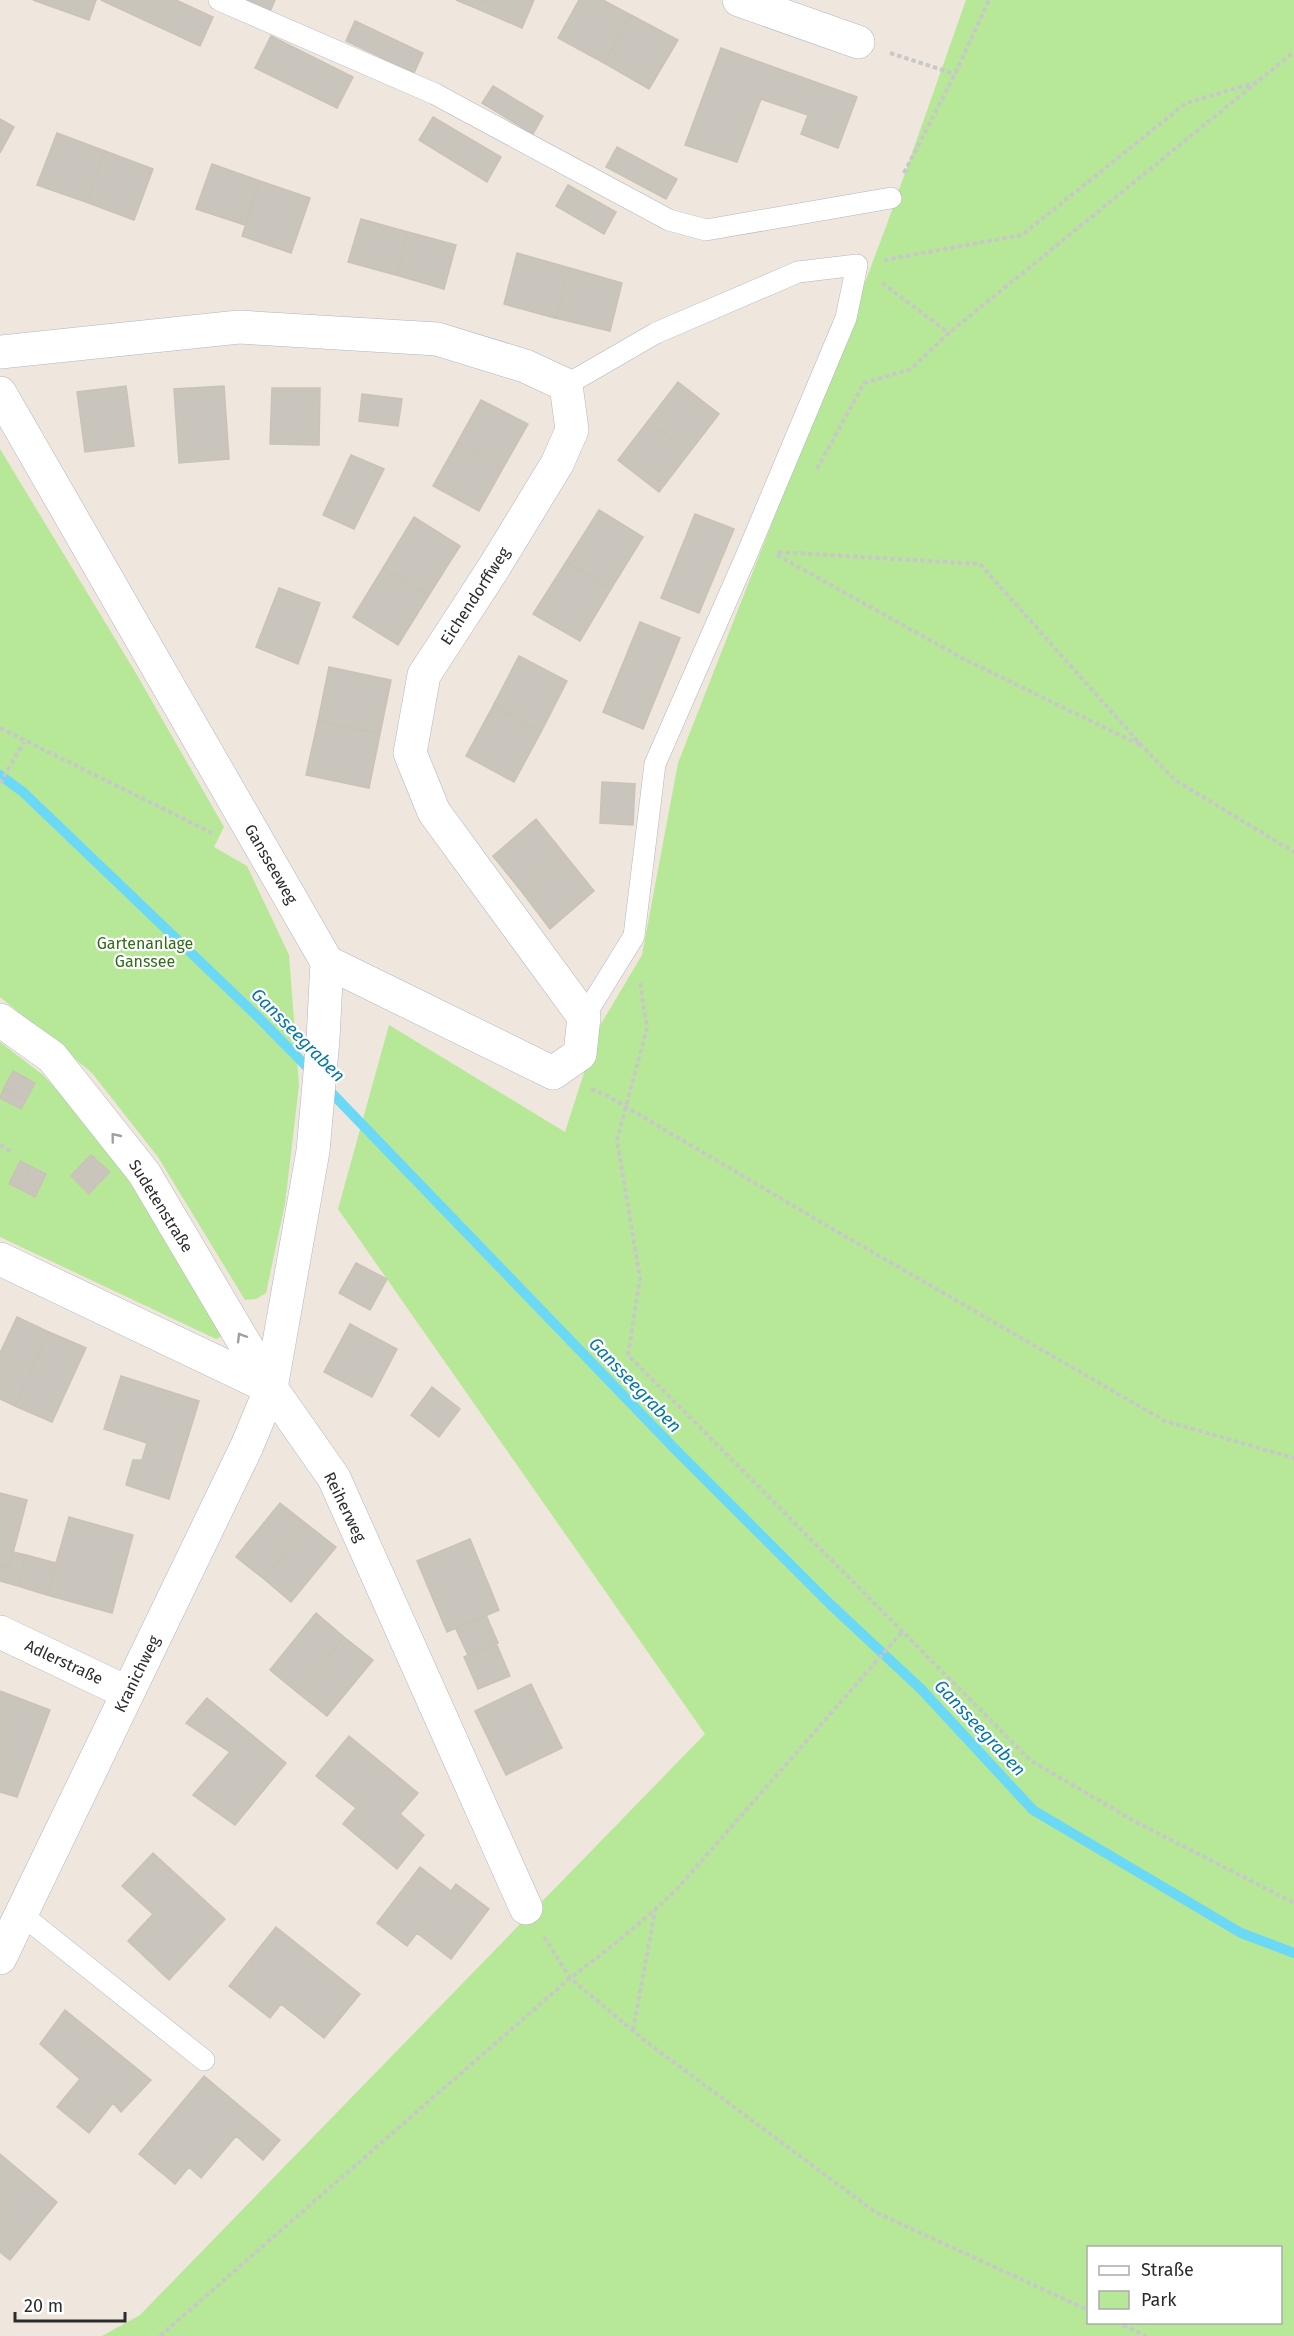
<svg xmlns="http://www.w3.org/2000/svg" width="1294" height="2336" font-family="'Fira Sans',sans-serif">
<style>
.green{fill:#b7e897;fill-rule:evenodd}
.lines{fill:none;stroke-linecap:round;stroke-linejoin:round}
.stream{stroke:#6bd9f6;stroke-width:10}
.building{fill:#c9c5bc;stroke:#cac2b7;stroke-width:1.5}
.service-casing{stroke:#b2b5c0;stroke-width:22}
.minor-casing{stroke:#b2b5c0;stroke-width:34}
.path{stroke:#c8c8c8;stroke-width:4;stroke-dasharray:4.5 3;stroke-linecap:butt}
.service{stroke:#fff;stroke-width:21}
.minor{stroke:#fff;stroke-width:33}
.oneway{stroke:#a0a0a0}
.labels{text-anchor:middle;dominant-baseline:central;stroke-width:4.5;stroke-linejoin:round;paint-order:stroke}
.street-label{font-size:16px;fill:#2c2c2c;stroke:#fff}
.park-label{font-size:16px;fill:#2d6f16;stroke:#fff}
.water-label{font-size:18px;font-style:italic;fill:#0578a7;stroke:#fff}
</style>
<rect width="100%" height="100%" fill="#efe6de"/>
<!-- green -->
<path class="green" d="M 966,0 L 1294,0 L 1294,2336 L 102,2336 L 140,2315 L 705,1734 L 338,1209 L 389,1025 L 565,1132 L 598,1029 L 642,955 L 678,763 L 835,362 L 887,224 ZM 1088,2248 L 1280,2248 L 1280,2322 L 1088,2322 Z
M 0,449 L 134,670 L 224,827 L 214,847 L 247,866 L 289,955 L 299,1085 L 285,1204 L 266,1293 L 256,1299 L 245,1300 L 158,1157 L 92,1073 L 0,997 Z
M 0,1042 L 43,1075 L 104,1140 L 225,1335 L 216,1339 L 0,1237 Z"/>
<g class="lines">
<!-- stream -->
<path class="stream" d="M 0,775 L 23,792 L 258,1017 L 313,1073
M 325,1086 L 673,1447 L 831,1605 L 921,1689 L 1033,1810 L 1241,1933 L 1294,1953"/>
</g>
<!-- building -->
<path class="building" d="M 33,0 L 96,0 L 89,20 Z
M 101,0 L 176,0 L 213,17 L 200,46 Z
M 230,0 L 275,0 L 268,16 Z
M 456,0 L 482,0 L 478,9 Z
M 482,0 L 534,0 L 522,28 L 478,9 Z
M 579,0 L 603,0 L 631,15 L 604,63 L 558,38 Z
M 631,15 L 678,40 L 649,89 L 604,63 Z
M 355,21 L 423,53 L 414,73 L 346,41 Z
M 271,36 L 353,77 L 337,108 L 255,68 Z
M 721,48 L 857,97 L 838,148 L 801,134 L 808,115 L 761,99 L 737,162 L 685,145 Z
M 493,86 L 543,116 L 533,134 L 482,103 Z
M 433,117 L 501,157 L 487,182 L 419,140 Z
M 0,119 L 14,127 L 0,153 Z
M 57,133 L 105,151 L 86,202 L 37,185 Z
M 617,147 L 677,179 L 666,199 L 606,167 Z
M 105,151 L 153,169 L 134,220 L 86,202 Z
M 212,164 L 260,181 L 245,225 L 196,209 Z
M 260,181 L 310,198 L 291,253 L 242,236 Z
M 568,185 L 616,212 L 604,234 L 556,206 Z
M 361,219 L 408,232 L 396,275 L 348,262 Z
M 408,232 L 456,245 L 444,289 L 396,275 Z
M 517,253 L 570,268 L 555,318 L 504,304 Z
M 570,268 L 622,283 L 610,331 L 555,318 Z
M 678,382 L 719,414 L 689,453 L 648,421 Z
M 126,386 L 134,446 L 85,452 L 77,392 Z
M 224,386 L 229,459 L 179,463 L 174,389 Z
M 272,388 L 320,388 L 319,445 L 270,444 Z
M 362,394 L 402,399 L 398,426 L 359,421 Z
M 481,400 L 528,424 L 503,468 L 457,443 Z
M 648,421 L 689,453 L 659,492 L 618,460 Z
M 457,443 L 503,468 L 479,511 L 433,486 Z
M 351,455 L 384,469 L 354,529 L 323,515 Z
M 599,510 L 643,537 L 611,589 L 566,562 Z
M 695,514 L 734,529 L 699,613 L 661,598 Z
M 414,517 L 460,546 L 429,595 L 383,568 Z
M 566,562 L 611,589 L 580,641 L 533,614 Z
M 383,568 L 429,595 L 398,645 L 353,617 Z
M 279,588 L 320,603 L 298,664 L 256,647 Z
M 640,622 L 680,638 L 643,729 L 603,712 Z
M 519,656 L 567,681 L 541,732 L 493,706 Z
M 329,667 L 391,680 L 380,734 L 318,721 Z
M 493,706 L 541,732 L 514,782 L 466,756 Z
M 318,721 L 380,734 L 369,788 L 306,775 Z
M 602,782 L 635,784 L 633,825 L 600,823 Z
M 536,819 L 565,855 L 522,892 L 493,856 Z
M 565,855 L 594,891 L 550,929 L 522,892 Z
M 13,1071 L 35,1083 L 26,1100 L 4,1088 Z
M 4,1088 L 26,1100 L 21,1109 L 0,1098 Z
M 91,1155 L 110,1172 L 96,1186 L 78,1168 Z
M 20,1161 L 30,1166 L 18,1188 L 9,1184 Z
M 30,1166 L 46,1174 L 35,1197 L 18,1188 Z
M 78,1168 L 96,1186 L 89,1194 L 71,1176 Z
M 356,1263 L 387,1279 L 370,1310 L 339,1293 Z
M 17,1317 L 49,1332 L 15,1406 L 0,1399 L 0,1353 Z
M 350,1324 L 397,1349 L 372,1397 L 324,1372 Z
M 49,1332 L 86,1348 L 52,1422 L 15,1406 Z
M 121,1376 L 199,1401 L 169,1499 L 126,1485 L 133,1460 L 142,1460 L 147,1443 L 104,1429 Z
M 432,1387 L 460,1409 L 439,1437 L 411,1415 Z
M 0,1493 L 27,1500 L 9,1568 L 0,1566 Z
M 280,1503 L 308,1525 L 264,1579 L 236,1557 Z
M 69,1517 L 133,1535 L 112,1613 L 47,1595 Z
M 308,1525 L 336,1547 L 291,1602 L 264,1579 Z
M 470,1539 L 499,1610 L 447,1632 L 417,1561 Z
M 13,1552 L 26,1555 L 18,1586 L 0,1581 L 0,1566 L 9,1568 Z
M 26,1555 L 56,1563 L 47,1595 L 18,1586 Z
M 316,1613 L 344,1637 L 298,1693 L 270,1670 Z
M 486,1615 L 498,1643 L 468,1655 L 456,1629 Z
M 344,1637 L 373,1660 L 327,1716 L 298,1693 Z
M 496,1643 L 510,1676 L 478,1689 L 464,1657 Z
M 531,1684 L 562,1748 L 506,1775 L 475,1711 Z
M 0,1691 L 50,1710 L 17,1797 L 0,1792 Z
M 207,1698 L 286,1763 L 235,1825 L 193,1795 L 230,1752 L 186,1723 Z
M 349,1736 L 418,1793 L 400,1814 L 424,1835 L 397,1869 L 343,1824 L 356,1808 L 316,1776 Z
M 153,1853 L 225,1919 L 169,1980 L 128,1941 L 153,1914 L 122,1886 Z
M 420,1867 L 451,1891 L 456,1884 L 489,1909 L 451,1959 L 417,1933 L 407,1946 L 377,1923 Z
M 276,1927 L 360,1994 L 324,2038 L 281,2004 L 270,2018 L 229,1986 Z
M 65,2010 L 151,2080 L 121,2112 L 113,2103 L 89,2133 L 57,2107 L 80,2079 L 40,2044 Z
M 204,2076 L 280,2140 L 263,2160 L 236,2136 L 201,2178 L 189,2167 L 175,2184 L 139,2154 Z
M 0,2154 L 57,2202 L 10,2260 L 0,2252 Z"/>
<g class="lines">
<!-- service casing -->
<g class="service-casing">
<path id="service" d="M 219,0 L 435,94 L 669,220 L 706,230 L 891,198
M 566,385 L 656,333 L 798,272 L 857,265 L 846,318 L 747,554 L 655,764 L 634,936 L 584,1017
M 21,1914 L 204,2060"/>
</g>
<!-- minor casing -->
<g class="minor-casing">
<path id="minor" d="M 739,0 L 858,42
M 0,352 L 239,327 L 437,339 L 525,366 L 566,385 L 572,430 L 557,464 L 493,569 L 424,675 L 410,753 L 434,812 L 584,1017 L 580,1054 L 553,1073 L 327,962
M 0,393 L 327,962 L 323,1039 L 313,1151 L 271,1388 L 247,1446 L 0,1958
M 0,1020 L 52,1057 L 144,1173 L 271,1388
M 0,1259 L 271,1388 L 334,1478 L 526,1908
M 0,1632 L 128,1693"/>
</g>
<!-- path -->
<path class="path" d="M 890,53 L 955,74
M 904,173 L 955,74 L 989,0
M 884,260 L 1022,235 L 1186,103 L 1257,82 L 1294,52
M 882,283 L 949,333
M 817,469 L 864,383 L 911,369 L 949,333 L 1257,82
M 778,552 L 980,564 L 1142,746 L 1175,780 L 1294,852
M 777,555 L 962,658 L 1140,745
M 0,728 L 212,833
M 0,783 L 24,742
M 640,983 L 647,1028 L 617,1140 L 640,1278 L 628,1355 L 1030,1760 L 1134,1821 L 1294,1903
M 591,1089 L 606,1095 L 829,1227 L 1165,1421 L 1294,1458
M 0,1145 L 12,1152
M 544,1937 L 570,1978 L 644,2040 L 875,2212 L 1088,2310
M 633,2030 L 655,1911
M 1116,2322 L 1146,2336
M 160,2336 L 570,1978 C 608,1950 641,1923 676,1890 L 902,1632"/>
<!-- service -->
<use href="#service" class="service"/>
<!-- minor -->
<use href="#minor" class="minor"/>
</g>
<!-- one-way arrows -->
<defs><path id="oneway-chevron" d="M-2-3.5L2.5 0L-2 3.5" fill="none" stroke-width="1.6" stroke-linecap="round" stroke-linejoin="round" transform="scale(1.5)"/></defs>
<g class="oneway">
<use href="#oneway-chevron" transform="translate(115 1137) rotate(-129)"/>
<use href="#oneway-chevron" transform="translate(241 1337) rotate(-121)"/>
</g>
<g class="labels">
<!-- street labels -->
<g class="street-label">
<text transform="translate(475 596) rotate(-57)">Eichendorffweg</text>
<text transform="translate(271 864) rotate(60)">Gansseeweg</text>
<text transform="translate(161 1206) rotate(58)">Sudetenstraße</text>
<text transform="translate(345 1507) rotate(64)">Reiherweg</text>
<text transform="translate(64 1662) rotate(25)">Adlerstraße</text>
<text transform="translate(137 1674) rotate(-64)">Kranichweg</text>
</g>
<!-- park labels -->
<g class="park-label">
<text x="145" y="943">Gartenanlage<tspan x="145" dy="18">Ganssee</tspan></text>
</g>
<!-- water labels -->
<g class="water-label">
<text transform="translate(298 1035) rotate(45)">Gansseegraben</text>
<text transform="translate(635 1385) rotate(46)">Gansseegraben</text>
<text transform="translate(980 1728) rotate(47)">Gansseegraben</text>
</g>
</g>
<!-- legend -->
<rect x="1087" y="2246" width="195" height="78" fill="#ffffff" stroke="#ababab" stroke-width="1.5"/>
<rect x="1099" y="2266" width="30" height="9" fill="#ffffff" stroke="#ababab" stroke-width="1.5"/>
<text x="1141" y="2276" font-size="18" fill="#2c2c2c">Straße</text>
<rect x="1099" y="2291" width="30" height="18" fill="#b7e897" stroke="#ababab" stroke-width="1.5"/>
<text x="1141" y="2306" font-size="18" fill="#2c2c2c">Park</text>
<!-- scale -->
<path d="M15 2312v9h110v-9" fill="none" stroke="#2c2c2c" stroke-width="3"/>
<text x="24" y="2312" font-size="18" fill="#2c2c2c" stroke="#ffffff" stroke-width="4.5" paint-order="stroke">20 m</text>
</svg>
